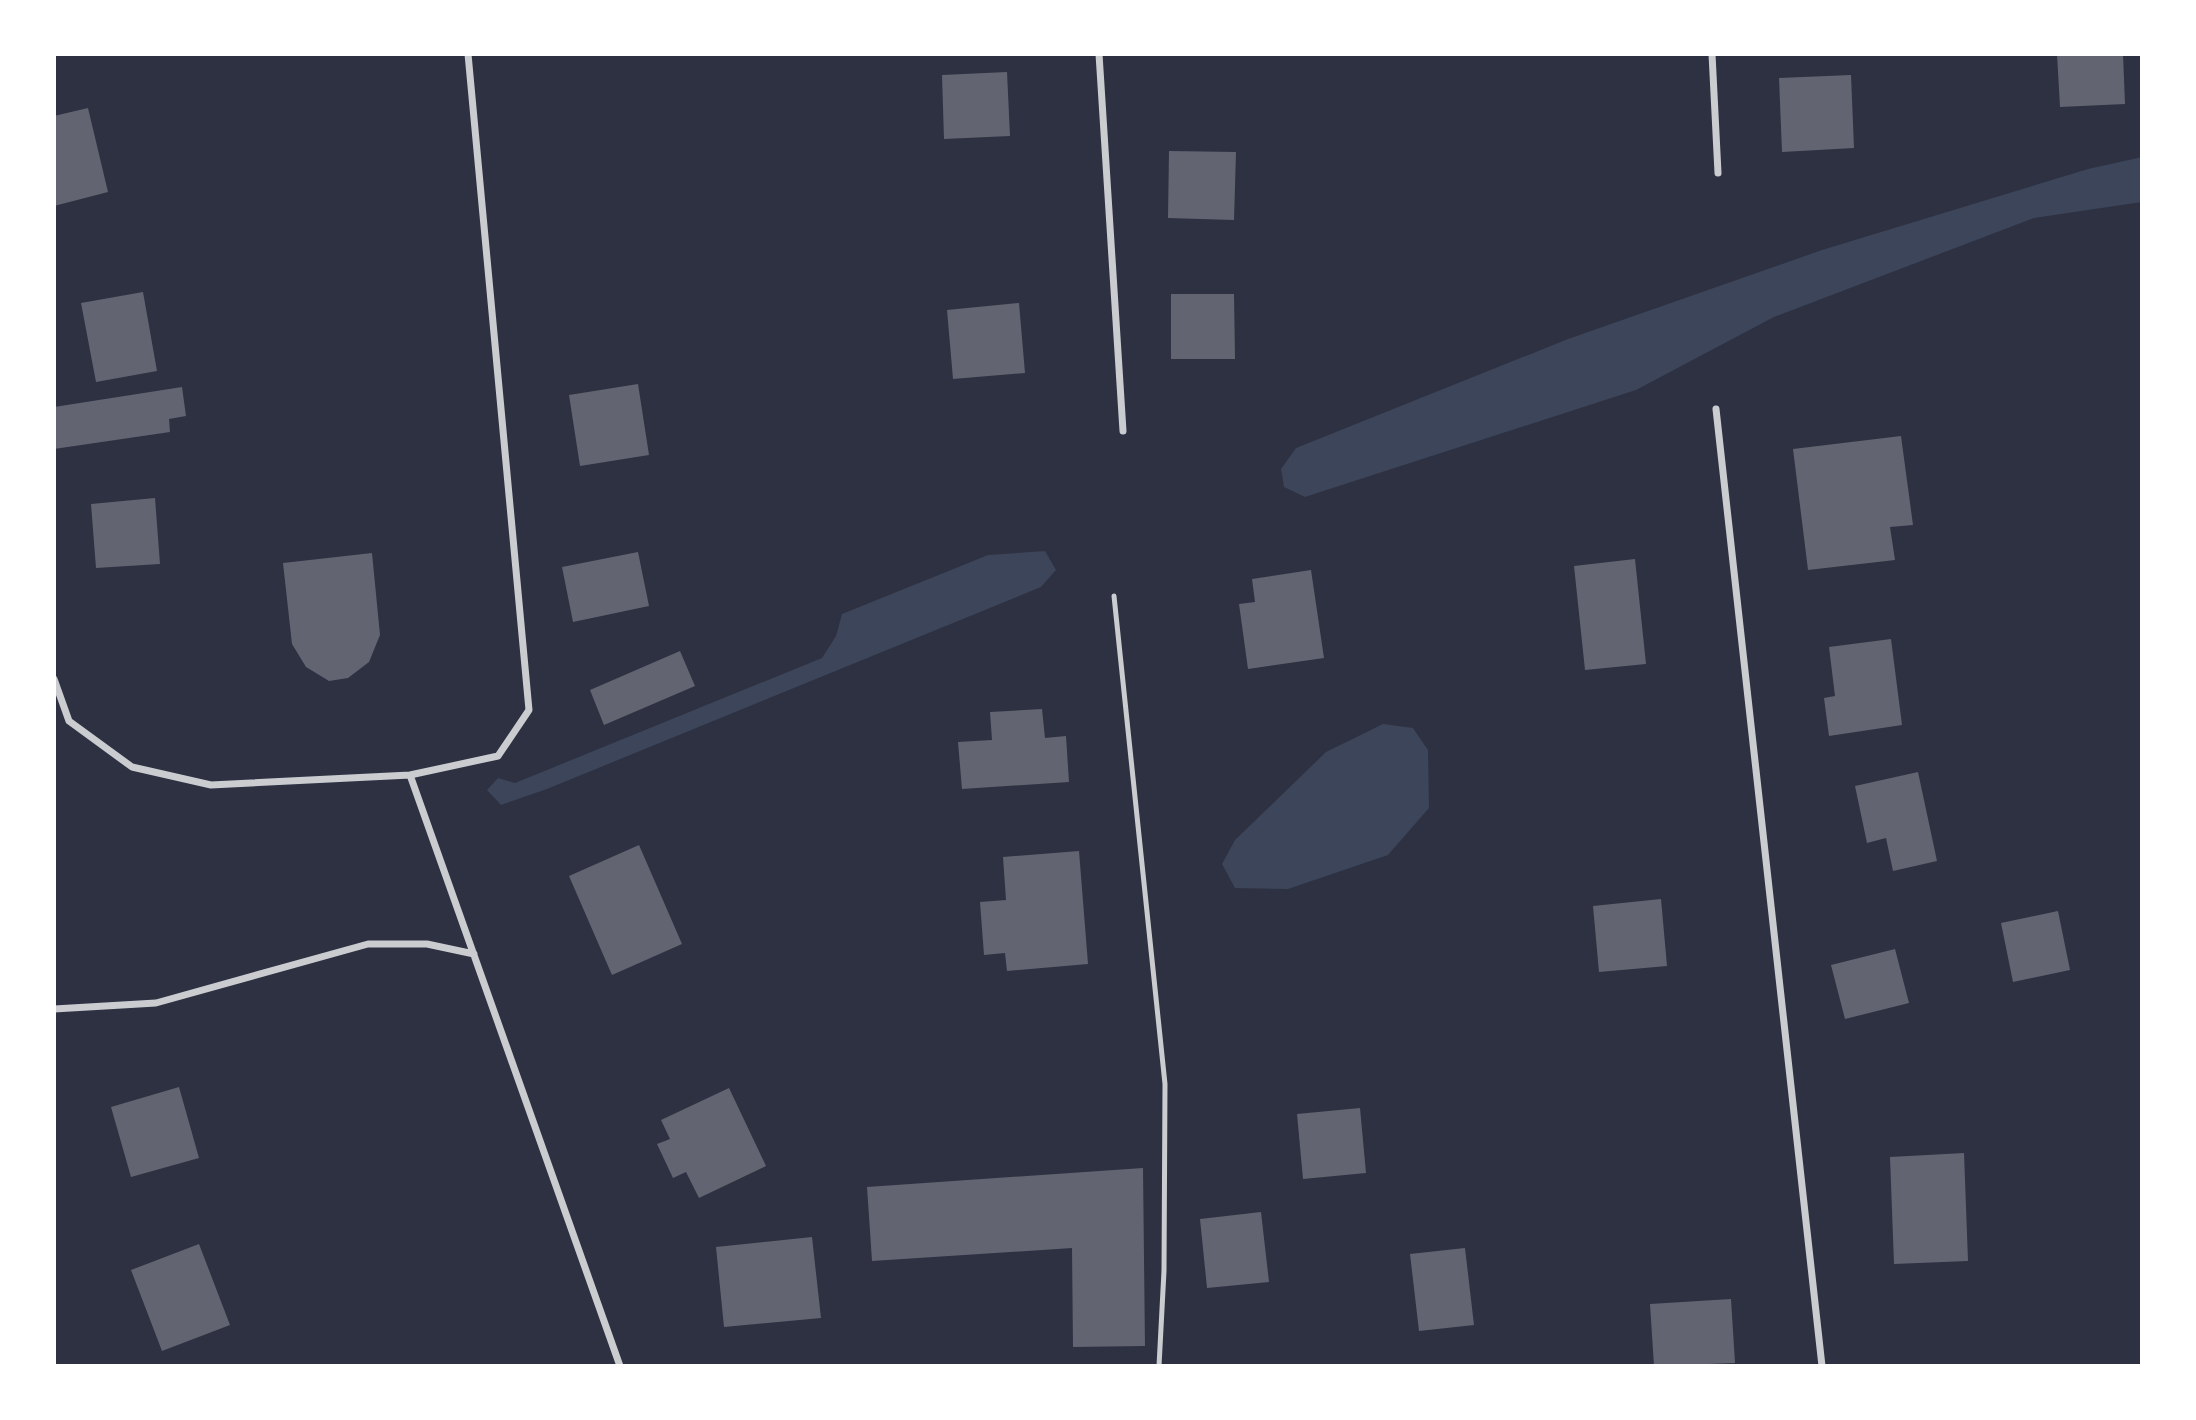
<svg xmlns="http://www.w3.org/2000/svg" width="2196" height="1420" font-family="'Source Sans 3',sans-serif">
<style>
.green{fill:#3c4559}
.building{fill:#626471}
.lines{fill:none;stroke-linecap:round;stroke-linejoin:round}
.service{stroke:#caccd0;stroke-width:5}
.minor{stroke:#caccd0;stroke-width:7}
</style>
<rect width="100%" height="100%" fill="#2d3142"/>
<!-- green -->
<path class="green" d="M 2142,157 L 2142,202 L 2034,218 L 1774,317 L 1636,390 L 1305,497 L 1284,487 L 1281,469 L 1296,448 L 1568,339 L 1822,250 L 2088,169 Z
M 1045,551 L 1056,570 L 1041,587 L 547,789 L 501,805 L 487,790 L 498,778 L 515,783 L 822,658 L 836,636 L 842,614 L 988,555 Z
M 1383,724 L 1413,728 L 1428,750 L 1429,808 L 1388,855 L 1288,889 L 1235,888 L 1222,864 L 1235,840 L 1326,752 Z"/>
<!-- building -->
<path class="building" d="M 2057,54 L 2123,54 L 2125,104 L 2060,107 Z
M 1007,72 L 1010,136 L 944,139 L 942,75 Z
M 1851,75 L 1854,148 L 1782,152 L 1779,78 Z
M 88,108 L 108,192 L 54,206 L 54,116 Z
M 1169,151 L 1236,152 L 1234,220 L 1168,218 Z
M 143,292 L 157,371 L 96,382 L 81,303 Z
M 1171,294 L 1234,294 L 1235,359 L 1171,359 Z
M 1019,303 L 1025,373 L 953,379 L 947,310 Z
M 638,384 L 649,455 L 580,466 L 569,395 Z
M 182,387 L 186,416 L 169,419 L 170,432 L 54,449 L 54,407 Z
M 1901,436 L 1913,525 L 1890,527 L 1895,560 L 1808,570 L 1793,449 Z
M 155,498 L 160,564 L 96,568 L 91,504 Z
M 638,552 L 649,606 L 573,622 L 562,567 Z
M 372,553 L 380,635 L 369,662 L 348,678 L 329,681 L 306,667 L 292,644 L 283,563 Z
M 1635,559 L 1646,664 L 1585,670 L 1574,566 Z
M 1311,570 L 1324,658 L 1248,669 L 1239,604 L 1255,602 L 1252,579 Z
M 1891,639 L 1902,725 L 1829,736 L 1824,698 L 1835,696 L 1829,647 Z
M 680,651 L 695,686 L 604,725 L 590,690 Z
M 1042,709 L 1045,738 L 1066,736 L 1069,782 L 962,789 L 958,742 L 992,740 L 990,712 Z
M 1918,772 L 1937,861 L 1893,871 L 1886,838 L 1867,843 L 1855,786 Z
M 639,845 L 682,944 L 612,975 L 569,876 Z
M 1079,851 L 1088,964 L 1007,971 L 1005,953 L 984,955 L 980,902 L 1006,900 L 1003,857 Z
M 1661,899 L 1667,966 L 1599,972 L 1593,906 Z
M 2058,911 L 2070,970 L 2013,982 L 2001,923 Z
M 1895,949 L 1909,1003 L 1845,1019 L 1831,965 Z
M 179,1087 L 199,1158 L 131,1177 L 111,1107 Z
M 729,1088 L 766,1166 L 699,1198 L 686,1172 L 673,1178 L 657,1144 L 670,1139 L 661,1120 Z
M 1360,1108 L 1366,1173 L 1303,1179 L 1297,1114 Z
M 1964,1153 L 1968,1261 L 1894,1264 L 1890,1157 Z
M 1143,1168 L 1145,1346 L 1073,1347 L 1072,1248 L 872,1261 L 867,1187 Z
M 1261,1212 L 1269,1282 L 1207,1288 L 1200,1219 Z
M 812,1237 L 821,1318 L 724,1327 L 716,1247 Z
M 199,1244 L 230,1325 L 162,1351 L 131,1270 Z
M 1465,1248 L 1474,1325 L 1419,1331 L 1410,1254 Z
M 1731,1299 L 1735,1363 L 1654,1366 L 1650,1304 Z"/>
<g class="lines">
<!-- service -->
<path class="service" d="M 1114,596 L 1165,1084 L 1164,1271 L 1159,1366"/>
<!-- minor -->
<path class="minor" d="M 1099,54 L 1123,431
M 1712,54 L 1718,173
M 1716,409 L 1822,1366
M 54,679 L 69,721 L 132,767 L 211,785 L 410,775 L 620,1366
M 410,775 L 498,756 L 529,710 L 468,54
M 54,1009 L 156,1003 L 368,944 L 427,944 L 474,954"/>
</g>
<!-- border -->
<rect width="2196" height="1420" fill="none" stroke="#ffffff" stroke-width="112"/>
</svg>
